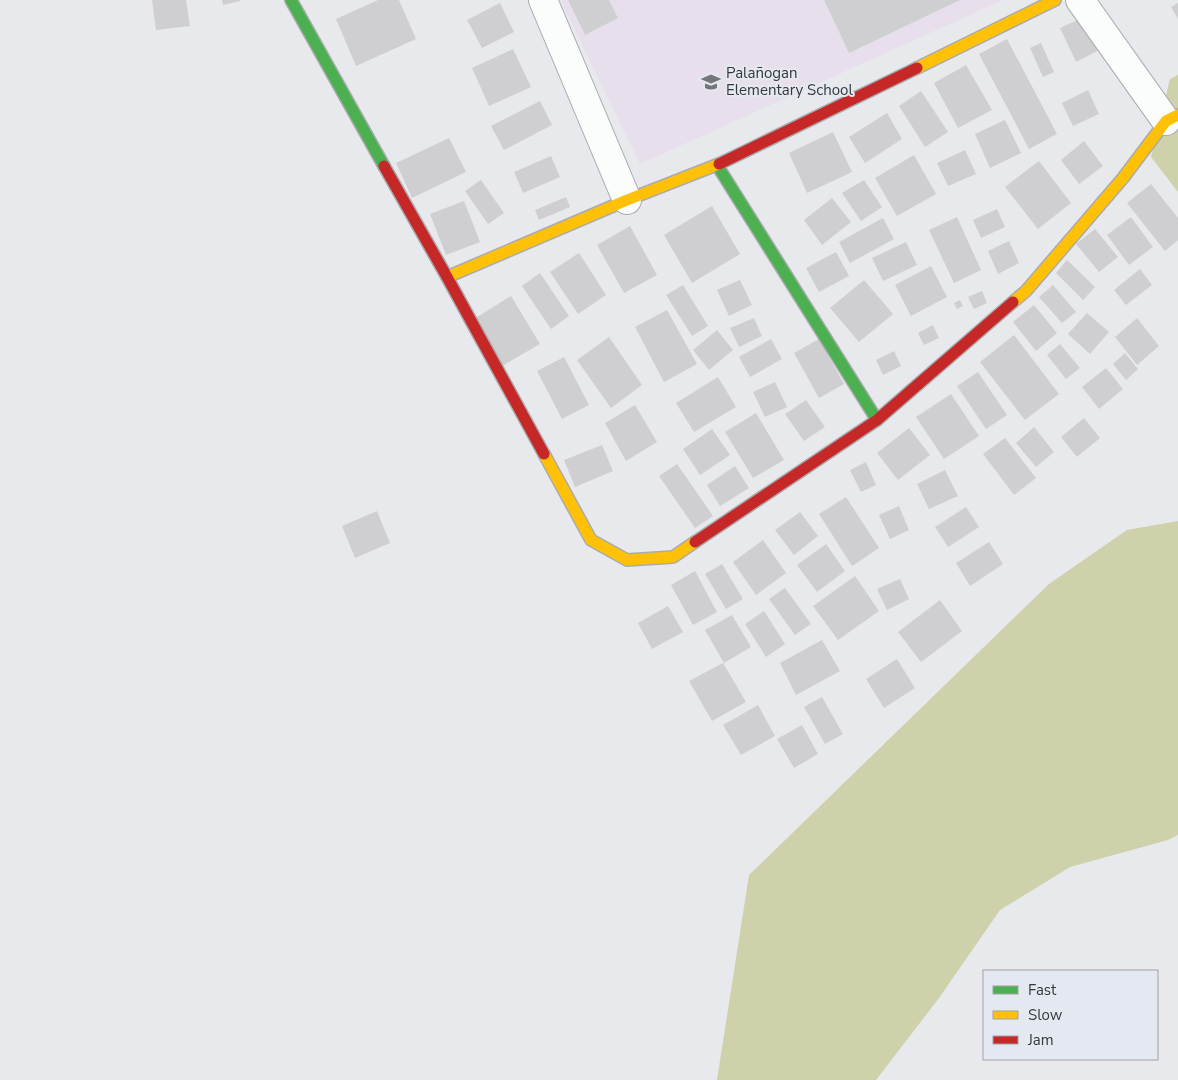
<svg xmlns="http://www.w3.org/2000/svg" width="1178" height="1080" font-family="'Nunito Sans',sans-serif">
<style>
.education{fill:#e7e0ec}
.forest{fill:#ced1a9}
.building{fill:#cfcfd2}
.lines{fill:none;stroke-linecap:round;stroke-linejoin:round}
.street-casing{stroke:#a9abae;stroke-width:30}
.fast-casing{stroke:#a9abae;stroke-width:14}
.slow-casing{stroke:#a9abae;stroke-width:14}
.jam-casing{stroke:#a9abae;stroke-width:14}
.street{stroke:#fbfcfc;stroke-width:28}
.fast{stroke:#4caf50;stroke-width:11}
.slow{stroke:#ffc107;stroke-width:11}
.jam{stroke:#c62828;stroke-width:11}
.labels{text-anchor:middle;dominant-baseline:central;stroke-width:4;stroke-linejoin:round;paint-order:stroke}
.poi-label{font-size:15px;fill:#37383b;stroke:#e4e8f0;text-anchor:start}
</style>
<rect width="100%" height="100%" fill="#e7e9ed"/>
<!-- education -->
<path class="education" d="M 560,0 L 1003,0 L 640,164 Z"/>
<!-- forest -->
<path class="forest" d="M 1178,75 L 1178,192 L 1151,157 L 1170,79 Z
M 1178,521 L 1178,835 L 1168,840 L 1070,867 L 1000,910 L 939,998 L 876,1080 L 717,1080 L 749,875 L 1049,584 L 1127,530 Z"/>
<!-- building -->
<path class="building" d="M 152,0 L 186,0 L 190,26 L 156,30 Z
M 222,0 L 240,0 L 240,1 L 223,5 Z
M 378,0 L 399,0 L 416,39 L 356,66 L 336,19 Z
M 568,0 L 609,0 L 618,18 L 585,35 Z
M 824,0 L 960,0 L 849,53 Z
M 500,3 L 514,32 L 482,48 L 467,20 Z
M 1178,3 L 1178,19 L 1171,7 Z
M 1084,17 L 1099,50 L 1076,62 L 1060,28 Z
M 1007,39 L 1057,134 L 1029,149 L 979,54 Z
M 1041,43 L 1054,72 L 1043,77 L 1030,48 Z
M 513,49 L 531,87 L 489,106 L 472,68 Z
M 966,65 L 992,110 L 958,128 L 934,83 Z
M 1088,90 L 1099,114 L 1073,126 L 1062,103 Z
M 921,91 L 948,132 L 925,147 L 899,106 Z
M 540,101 L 552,125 L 504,150 L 491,126 Z
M 887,113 L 902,139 L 865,163 L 849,137 Z
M 1005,120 L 1021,153 L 990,168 L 975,134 Z
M 833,132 L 852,172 L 807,193 L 789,153 Z
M 449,138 L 466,172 L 412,198 L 396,163 Z
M 1084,141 L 1103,166 L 1079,184 L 1061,160 Z
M 965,150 L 976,174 L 948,186 L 937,163 Z
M 914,155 L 936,194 L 897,216 L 875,178 Z
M 551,156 L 560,177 L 523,193 L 514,172 Z
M 1039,161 L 1071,203 L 1038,229 L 1005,187 Z
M 481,180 L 504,213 L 488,224 L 465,191 Z
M 864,180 L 882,207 L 861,221 L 842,193 Z
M 1151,184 L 1178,218 L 1178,240 L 1165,251 L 1127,203 Z
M 566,197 L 570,207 L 539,220 L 535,210 Z
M 832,198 L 851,222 L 822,245 L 804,220 Z
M 464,201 L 480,242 L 446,255 L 430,214 Z
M 712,206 L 740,254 L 692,283 L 664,235 Z
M 997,209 L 1005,227 L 981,238 L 973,220 Z
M 957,217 L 981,270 L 954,283 L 929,230 Z
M 1131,217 L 1153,247 L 1129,265 L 1107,235 Z
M 883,218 L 894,239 L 850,263 L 839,242 Z
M 630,226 L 657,275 L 624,293 L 597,245 Z
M 1095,229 L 1118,257 L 1099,272 L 1076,244 Z
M 1009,241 L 1019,263 L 998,274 L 988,251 Z
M 906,242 L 917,265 L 883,281 L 872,258 Z
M 836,252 L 849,276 L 819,292 L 806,268 Z
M 579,253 L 606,295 L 578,314 L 550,272 Z
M 1067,260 L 1095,287 L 1083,300 L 1056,273 Z
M 931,266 L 947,297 L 911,316 L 895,285 Z
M 1140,269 L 1152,285 L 1126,305 L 1114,290 Z
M 540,273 L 569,316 L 551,329 L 522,286 Z
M 740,280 L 752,305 L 729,316 L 717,290 Z
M 864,280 L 893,314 L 859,342 L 830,308 Z
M 683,285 L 708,326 L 692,336 L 666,295 Z
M 1053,285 L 1076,312 L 1062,323 L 1039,297 Z
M 982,291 L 987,303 L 974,309 L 968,297 Z
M 511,296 L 540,344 L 502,366 L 474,319 Z
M 960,300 L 963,306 L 957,309 L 954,303 Z
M 1034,305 L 1057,333 L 1036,351 L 1013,322 Z
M 667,310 L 697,364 L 664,382 L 635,327 Z
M 1087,313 L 1109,332 L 1090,354 L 1068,334 Z
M 754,318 L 762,336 L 739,347 L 730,328 Z
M 1137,318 L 1159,346 L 1137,365 L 1115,337 Z
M 933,325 L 939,338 L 924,345 L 918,333 Z
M 717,330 L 733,350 L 709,370 L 693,350 Z
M 1014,335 L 1059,394 L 1025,420 L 980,362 Z
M 609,337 L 642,385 L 611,408 L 577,360 Z
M 771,339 L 782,359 L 750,377 L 739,357 Z
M 819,339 L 844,384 L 819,398 L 794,353 Z
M 1060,344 L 1080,368 L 1066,379 L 1047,355 Z
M 894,351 L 901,366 L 883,375 L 876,360 Z
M 1125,353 L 1138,369 L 1126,380 L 1113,364 Z
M 564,357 L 589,405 L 562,419 L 537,371 Z
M 1106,368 L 1123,389 L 1099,409 L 1082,387 Z
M 978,372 L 1007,415 L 986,429 L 957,386 Z
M 718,377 L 736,407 L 694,432 L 676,403 Z
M 775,382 L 787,407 L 765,417 L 753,392 Z
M 951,394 L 979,436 L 944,459 L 916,417 Z
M 806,400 L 825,427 L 804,441 L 785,414 Z
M 635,405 L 657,442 L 626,461 L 605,423 Z
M 756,413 L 784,460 L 753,478 L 725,432 Z
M 1084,418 L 1100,438 L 1077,457 L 1061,437 Z
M 1034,427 L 1054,452 L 1036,467 L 1016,443 Z
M 909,428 L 930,455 L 898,480 L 877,453 Z
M 712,429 L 730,455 L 700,475 L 683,449 Z
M 1005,438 L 1036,478 L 1014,495 L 983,454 Z
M 602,445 L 613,471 L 575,487 L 564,460 Z
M 866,462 L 876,485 L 861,492 L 850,470 Z
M 677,464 L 713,516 L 695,528 L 659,476 Z
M 735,466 L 749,488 L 720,506 L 707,485 Z
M 945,470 L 958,496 L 929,509 L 917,484 Z
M 846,497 L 879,548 L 852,566 L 819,514 Z
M 899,506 L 909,530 L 890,539 L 879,515 Z
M 966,507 L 979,527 L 948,547 L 935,527 Z
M 377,511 L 390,543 L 355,558 L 342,526 Z
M 800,512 L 818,536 L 794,555 L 775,530 Z
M 763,540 L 786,573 L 756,595 L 733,562 Z
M 989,542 L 1003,564 L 970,586 L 956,563 Z
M 826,544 L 845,571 L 817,592 L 797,565 Z
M 722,564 L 743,599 L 726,609 L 705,574 Z
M 695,571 L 717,612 L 693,625 L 671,585 Z
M 855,576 L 879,611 L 838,640 L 813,606 Z
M 900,579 L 909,599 L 887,610 L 877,589 Z
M 785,588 L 811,624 L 795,635 L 769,599 Z
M 940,600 L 962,631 L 921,662 L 898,632 Z
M 668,606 L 683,632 L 652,649 L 638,623 Z
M 764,611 L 785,644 L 766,657 L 745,624 Z
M 732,615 L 751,647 L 724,663 L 705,630 Z
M 822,640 L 840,671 L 796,695 L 780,663 Z
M 897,659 L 915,688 L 884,708 L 866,679 Z
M 723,663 L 746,702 L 712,721 L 689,681 Z
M 822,697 L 843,734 L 825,744 L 804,707 Z
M 758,705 L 775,736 L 741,755 L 723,725 Z
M 802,725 L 818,754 L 794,768 L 777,739 Z"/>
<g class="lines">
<!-- street casing -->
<g class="street-casing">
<path id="street" d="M 543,0 L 627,200
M 1080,0 L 1166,121"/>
</g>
<!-- fast casing -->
<g class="fast-casing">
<path id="fast" d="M 291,0 L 384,166
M 717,165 L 877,420"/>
</g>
<!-- slow casing -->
<g class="slow-casing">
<path id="slow" d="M 917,68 L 1055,0
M 447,277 L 627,200 L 719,164
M 1013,302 L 1026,291 L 1123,178 L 1166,121 L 1178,115
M 544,454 L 591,540 L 627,560 L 673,557 L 695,542"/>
</g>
<!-- jam casing -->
<g class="jam-casing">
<path id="jam" d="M 719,164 L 917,68
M 384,166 L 447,277 L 544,454
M 695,542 L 877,420 L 1013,302"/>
</g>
<!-- street -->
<use href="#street" class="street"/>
<!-- fast -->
<use href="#fast" class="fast"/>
<!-- slow -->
<use href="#slow" class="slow"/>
<!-- jam -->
<use href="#jam" class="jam"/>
</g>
<!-- icons -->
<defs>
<g id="school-bare" transform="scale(1.5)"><path d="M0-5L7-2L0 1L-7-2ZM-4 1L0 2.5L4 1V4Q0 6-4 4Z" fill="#757679" stroke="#e4e8f0" stroke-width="2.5" paint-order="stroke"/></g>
</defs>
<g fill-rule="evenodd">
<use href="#school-bare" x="711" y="82"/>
</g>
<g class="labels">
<!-- poi labels -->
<g class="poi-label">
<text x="726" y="73">Palañogan<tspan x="726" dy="17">Elementary School</tspan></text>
</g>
</g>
<!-- legend -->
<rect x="983" y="970" width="175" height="90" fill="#e4e8f0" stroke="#9fa2a8"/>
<rect x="993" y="986" width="25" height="8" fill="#4caf50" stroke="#9fa2a8"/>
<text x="1028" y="995" font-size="15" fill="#37383b">Fast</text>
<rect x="993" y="1011" width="25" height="8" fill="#ffc107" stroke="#9fa2a8"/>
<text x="1028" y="1020" font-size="15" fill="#37383b">Slow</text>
<rect x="993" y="1036" width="25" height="8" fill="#c62828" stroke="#9fa2a8"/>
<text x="1028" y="1045" font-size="15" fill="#37383b">Jam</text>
</svg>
